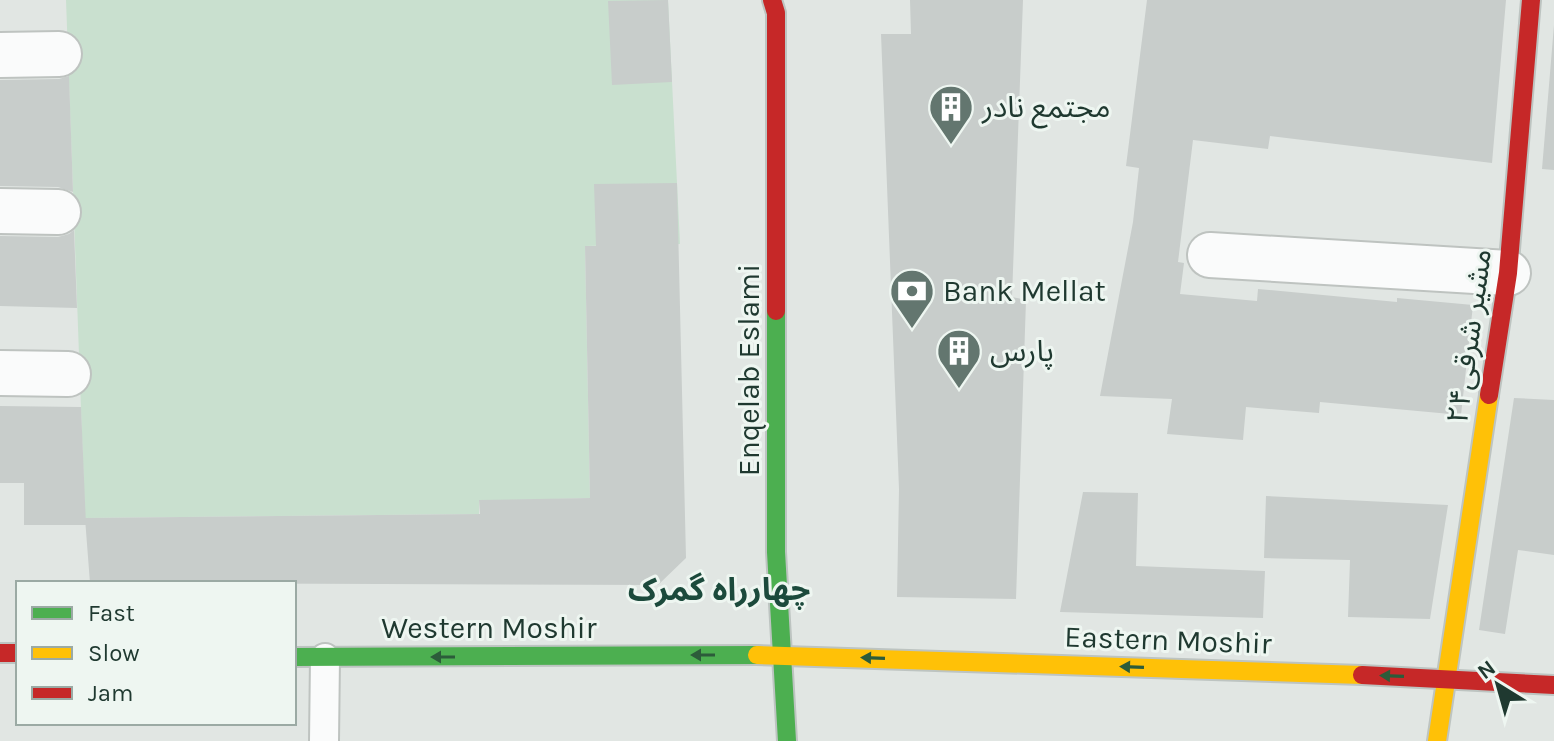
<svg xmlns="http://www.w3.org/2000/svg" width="1554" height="741" font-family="Karla,'Noto Sans Arabic',sans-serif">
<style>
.green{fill:#c9e0cf}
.building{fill:#c8cdcb}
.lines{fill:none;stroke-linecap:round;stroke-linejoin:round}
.lane-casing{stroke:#bec3c0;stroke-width:32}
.street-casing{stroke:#bec3c0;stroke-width:48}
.fast-casing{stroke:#bdc4c1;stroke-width:22}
.slow-casing{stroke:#bdc4c1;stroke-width:22}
.jam-casing{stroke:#bdc4c1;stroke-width:22}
.lane{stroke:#fafbfb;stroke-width:28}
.street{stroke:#fafbfb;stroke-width:44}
.fast{stroke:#4caf50;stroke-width:18}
.slow{stroke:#ffc107;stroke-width:18}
.jam{stroke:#c62828;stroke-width:18}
.oneway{fill:#2c5c3a}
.labels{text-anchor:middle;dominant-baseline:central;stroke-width:6;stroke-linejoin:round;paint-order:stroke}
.poi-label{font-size:30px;fill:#1f3930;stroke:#eef6f1;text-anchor:start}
.street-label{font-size:30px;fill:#1f3930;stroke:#eef6f1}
.neighbourhood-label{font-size:32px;font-weight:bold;fill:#1c4a3c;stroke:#eef6f1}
</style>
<rect width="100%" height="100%" fill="#e1e6e3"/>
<!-- green -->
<path class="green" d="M 66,0 L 668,0 L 680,244 L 585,246 L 590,498 L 479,501 L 479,514 L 85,518 Z"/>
<!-- building -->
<path class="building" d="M 668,0 L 672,82 L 612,85 L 608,1 Z
M 910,0 L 1023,0 L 1012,297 L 1026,300 L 1016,599 L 897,597 L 899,489 L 881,34 L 911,34 Z
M 1147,0 L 1506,0 L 1492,163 L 1270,136 L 1268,149 L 1193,140 L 1178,262 L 1184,263 L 1180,294 L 1257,301 L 1258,289 L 1397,302 L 1397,298 L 1473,305 L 1461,415 L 1320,402 L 1319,413 L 1246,407 L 1243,440 L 1167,434 L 1172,399 L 1100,396 L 1133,222 L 1139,168 L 1126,166 Z
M 1554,25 L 1554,170 L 1542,169 Z
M 69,76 L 73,192 L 58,187 L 0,186 L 0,80 L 59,79 Z
M 677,183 L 686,558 L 658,585 L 90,583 L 85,518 L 480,514 L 479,500 L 590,498 L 585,246 L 596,246 L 594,184 Z
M 74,230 L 77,308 L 0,306 L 0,236 L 58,237 L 69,234 Z
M 1514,398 L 1554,400 L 1554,555 L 1518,550 L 1505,634 L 1479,630 Z
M 0,406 L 81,407 L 86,525 L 24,525 L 24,483 L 0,483 Z
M 1083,492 L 1138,493 L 1136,566 L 1265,571 L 1263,618 L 1060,612 Z
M 1266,496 L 1448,505 L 1430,619 L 1348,617 L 1350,560 L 1264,558 Z"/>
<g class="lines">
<!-- lane casing -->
<g class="lane-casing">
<path id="lane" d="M 324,741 L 325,658"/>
</g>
<!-- street casing -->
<g class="street-casing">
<path id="street" d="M 0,55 L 59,54
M 0,211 L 58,212
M 1210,255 L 1508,273
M 0,373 L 68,374"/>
</g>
<!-- fast casing -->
<g class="fast-casing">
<path id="fast" d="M 776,311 L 776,552 L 787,741
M 294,657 L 757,655"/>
</g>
<!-- slow casing -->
<g class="slow-casing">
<path id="slow" d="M 757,655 L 1362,675
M 1437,741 L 1489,395"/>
</g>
<!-- jam casing -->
<g class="jam-casing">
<path id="jam" d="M 772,0 L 776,13 L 776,311
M 1489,395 L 1508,273 L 1531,0
M 0,653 L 18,653
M 1362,675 L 1554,685"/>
</g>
<!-- lane -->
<use href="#lane" class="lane"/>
<!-- street -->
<use href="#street" class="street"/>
<!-- fast -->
<use href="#fast" class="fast"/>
<!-- slow -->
<use href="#slow" class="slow"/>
<!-- jam -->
<use href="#jam" class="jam"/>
</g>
<!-- one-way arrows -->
<defs><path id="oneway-solid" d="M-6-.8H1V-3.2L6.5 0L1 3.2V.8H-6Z" transform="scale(2)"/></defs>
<g class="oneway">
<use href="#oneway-solid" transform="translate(703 655) rotate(180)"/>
<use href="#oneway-solid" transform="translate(443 657) rotate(180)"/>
<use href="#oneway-solid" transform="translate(873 658) rotate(-178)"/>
<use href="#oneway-solid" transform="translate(1132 667) rotate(-178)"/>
<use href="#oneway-solid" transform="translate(1392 676) rotate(-178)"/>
</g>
<!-- icons -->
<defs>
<g id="building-pin" transform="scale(2.3)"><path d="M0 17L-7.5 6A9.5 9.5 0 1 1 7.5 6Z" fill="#63766f" stroke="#eef6f1"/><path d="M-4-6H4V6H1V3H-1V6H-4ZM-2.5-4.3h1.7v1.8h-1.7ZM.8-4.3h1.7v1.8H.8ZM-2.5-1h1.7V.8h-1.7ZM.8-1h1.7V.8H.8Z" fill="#fff"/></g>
<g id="bank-pin" transform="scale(2.3)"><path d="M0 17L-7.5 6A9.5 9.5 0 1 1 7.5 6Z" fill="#63766f" stroke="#eef6f1"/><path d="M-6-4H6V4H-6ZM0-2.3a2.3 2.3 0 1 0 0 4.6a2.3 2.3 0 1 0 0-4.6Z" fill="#fff"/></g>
</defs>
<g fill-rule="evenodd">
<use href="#building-pin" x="951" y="107"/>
<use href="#bank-pin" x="912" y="291"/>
<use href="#building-pin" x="959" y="351"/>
</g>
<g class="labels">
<!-- poi labels -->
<g class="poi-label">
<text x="982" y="107">مجتمع نادر</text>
<text x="943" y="291">Bank Mellat</text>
<text x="990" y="351">پارس</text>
</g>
<!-- street labels -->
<g class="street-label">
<text transform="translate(1469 336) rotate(-82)">مشیر شرقی۲۴</text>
<text transform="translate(749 370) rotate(-90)">Enqelab Eslami</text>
<text x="489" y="628">Western Moshir</text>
<text transform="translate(1168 640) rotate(2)">Eastern Moshir</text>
</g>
<!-- neighbourhood labels -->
<g class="neighbourhood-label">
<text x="719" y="589">چهارراه گمرک</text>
</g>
</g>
<!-- legend -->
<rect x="16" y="581" width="280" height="144" fill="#eef6f1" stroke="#9baaa4" stroke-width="2"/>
<rect x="32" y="607" width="40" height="12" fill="#4caf50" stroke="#9baaa4" stroke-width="2"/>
<text x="88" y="621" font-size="24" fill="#1f3930">Fast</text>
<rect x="32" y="647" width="40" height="12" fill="#ffc107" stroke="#9baaa4" stroke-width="2"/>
<text x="88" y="661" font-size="24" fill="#1f3930">Slow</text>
<rect x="32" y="687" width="40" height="12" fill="#c62828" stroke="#9baaa4" stroke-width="2"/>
<text x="88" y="701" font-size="24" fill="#1f3930">Jam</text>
<!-- north arrow -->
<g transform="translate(1498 685) rotate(323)" stroke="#eef6f1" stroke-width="6" paint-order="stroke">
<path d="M0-6L14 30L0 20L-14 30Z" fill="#1f3930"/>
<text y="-12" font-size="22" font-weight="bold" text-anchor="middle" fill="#1f3930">N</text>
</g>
</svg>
